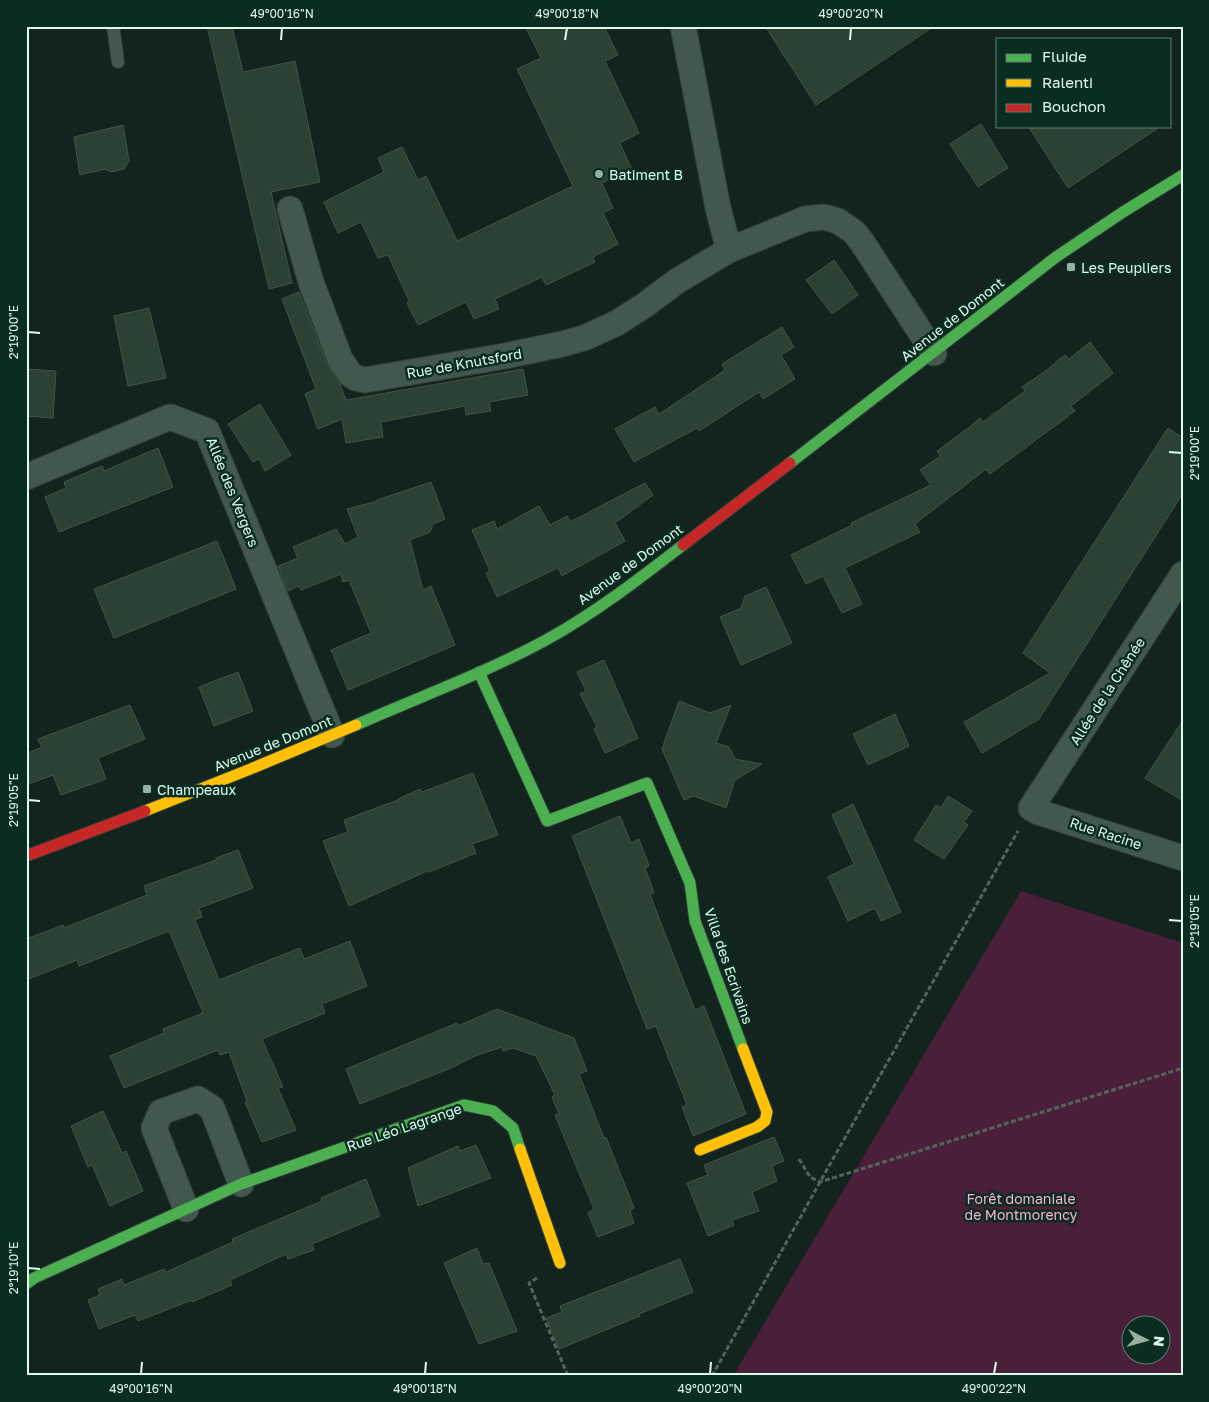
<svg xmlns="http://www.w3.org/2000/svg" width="1209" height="1402" font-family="'Golos Text',sans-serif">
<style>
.green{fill:#491f39;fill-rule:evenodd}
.building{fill:#2a4133;stroke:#435349}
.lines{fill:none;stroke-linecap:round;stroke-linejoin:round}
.lane-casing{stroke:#31403a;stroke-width:14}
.street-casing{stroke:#31403a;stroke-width:27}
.fast-casing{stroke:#31403a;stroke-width:13}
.slow-casing{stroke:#31403a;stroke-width:13}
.jam-casing{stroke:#31403a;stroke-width:13}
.path{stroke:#53645d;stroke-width:3;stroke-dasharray:5 2.5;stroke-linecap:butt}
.lane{stroke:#42574e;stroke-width:12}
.street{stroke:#42574e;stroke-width:25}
.fast{stroke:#4caf50;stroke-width:11}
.slow{stroke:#ffc107;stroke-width:11}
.jam{stroke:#c62828;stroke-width:11}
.ticks{fill:none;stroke:#dcfbec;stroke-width:2}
.poi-dot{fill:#96b0a4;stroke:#0b2c20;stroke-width:2}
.labels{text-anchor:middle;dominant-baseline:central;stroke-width:5;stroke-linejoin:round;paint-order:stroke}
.poi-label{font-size:14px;fill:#dcfbec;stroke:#0b2c20;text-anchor:start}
.street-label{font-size:14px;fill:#dcfbec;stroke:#0b2c20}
.park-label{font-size:14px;fill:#fbaed8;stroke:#0b2c20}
.neatline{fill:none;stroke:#dcfbec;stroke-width:2}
.ticks-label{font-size:12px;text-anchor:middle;fill:#dcfbec}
</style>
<rect width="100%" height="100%" fill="#13241e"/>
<!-- green -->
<path class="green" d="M 1021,891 L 1183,943 L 1183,1376 L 733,1376 ZM 1132,1324 L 1162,1324 L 1162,1354 L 1132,1354 Z"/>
<!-- building -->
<path class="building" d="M 207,26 L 232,26 L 243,72 L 295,61 L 320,182 L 271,192 L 292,283 L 269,289 Z
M 525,26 L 604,26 L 618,55 L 605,61 L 639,133 L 620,143 L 631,168 L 602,183 L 613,208 L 603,213 L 618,244 L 593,257 L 595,262 L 546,285 L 542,277 L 495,299 L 499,309 L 474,319 L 466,302 L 418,325 L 407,303 L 409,300 L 388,255 L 378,258 L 361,222 L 338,233 L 324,202 L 384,172 L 378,158 L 402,147 L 418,180 L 426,176 L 457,241 L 573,186 L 517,69 L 541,58 Z
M 765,26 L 934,26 L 816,105 Z
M 981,124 L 1008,168 L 978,187 L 950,144 Z
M 123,125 L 129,161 L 124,169 L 111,172 L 105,169 L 80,175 L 74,137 Z
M 1028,126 L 1161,126 L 1068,188 Z
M 834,260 L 858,295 L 832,314 L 806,280 Z
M 299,292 L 327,364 L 340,384 L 346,400 L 523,369 L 528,395 L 489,402 L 491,411 L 466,415 L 465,406 L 381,422 L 383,437 L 346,443 L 342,419 L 318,429 L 305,394 L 316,389 L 282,299 Z
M 149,308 L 166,378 L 128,386 L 114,316 Z
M 782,327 L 794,347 L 781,355 L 795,379 L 763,399 L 759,392 L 699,431 L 697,428 L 634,462 L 615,429 L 655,407 L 659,414 L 725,370 L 722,364 Z
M 1090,342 L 1113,373 L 1071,406 L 1075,411 L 990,474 L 986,469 L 915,524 L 920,532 L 845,568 L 862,604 L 842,613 L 823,576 L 806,584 L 791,555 L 852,525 L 851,523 L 931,485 L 920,470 L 940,456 L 937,451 L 964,431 L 965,431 L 980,418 L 983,422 L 1025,391 L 1022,387 L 1043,373 L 1065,355 L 1069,359 Z
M 26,369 L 56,371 L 53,418 L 26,416 Z
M 260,404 L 291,455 L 265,471 L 259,459 L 253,462 L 228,424 Z
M 1168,428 L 1183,438 L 1183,493 L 1039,719 L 982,753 L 964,722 L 1050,673 L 1023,653 Z
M 158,448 L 173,487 L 59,532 L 45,497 L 66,488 L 64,482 L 102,466 L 104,471 Z
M 431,482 L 445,519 L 433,524 L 430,532 L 410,540 L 423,590 L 431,586 L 455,645 L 348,690 L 331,650 L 371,633 L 349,580 L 343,582 L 341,574 L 301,590 L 298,586 L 288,591 L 278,566 L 298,558 L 293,547 L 336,529 L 345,544 L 358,537 L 347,509 L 378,501 L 377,500 Z
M 645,483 L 653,495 L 615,523 L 625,541 L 562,576 L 558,568 L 497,597 L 486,573 L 490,571 L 472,530 L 494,521 L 497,529 L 539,506 L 550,525 L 567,516 L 570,522 Z
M 217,541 L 236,589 L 114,638 L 94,589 Z
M 766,587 L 792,643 L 741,665 L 720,617 L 741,608 L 745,596 Z
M 604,660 L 638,738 L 605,753 L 594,729 L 597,727 L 580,694 L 586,691 L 577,672 Z
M 238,672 L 253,711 L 214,726 L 199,687 Z
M 679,701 L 710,713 L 731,705 L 716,743 L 729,747 L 735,759 L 762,764 L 735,780 L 726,808 L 694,796 L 684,800 L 662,749 Z
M 130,705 L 145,739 L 98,758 L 106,779 L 61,795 L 53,775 L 26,785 L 26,754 L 42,747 L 38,739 Z
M 895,714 L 909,746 L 868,765 L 853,734 Z
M 1183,720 L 1183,801 L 1145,778 Z
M 473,773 L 498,835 L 472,844 L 476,853 L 429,872 L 427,871 L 349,906 L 323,841 L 348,832 L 344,820 L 398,800 L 398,799 L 420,789 L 422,792 Z
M 948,796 L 972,811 L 964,822 L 968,825 L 944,859 L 914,840 L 936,805 L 941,808 Z
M 853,804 L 901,912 L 881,921 L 875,908 L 848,921 L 828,877 L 854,864 L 832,815 Z
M 620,816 L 631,843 L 639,839 L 649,866 L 645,868 L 654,893 L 650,894 L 660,921 L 695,1010 L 704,1006 L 746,1114 L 693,1136 L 682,1107 L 687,1105 L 656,1026 L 647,1029 L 572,836 Z
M 238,850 L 253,888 L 199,908 L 202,917 L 195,920 L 219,980 L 300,948 L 304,959 L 350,941 L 367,986 L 322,1004 L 325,1013 L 262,1039 L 283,1087 L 278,1088 L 296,1130 L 262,1142 L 245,1102 L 247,1101 L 229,1052 L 220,1055 L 218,1050 L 124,1088 L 110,1056 L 164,1033 L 163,1029 L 203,1013 L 169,931 L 79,966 L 77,960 L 26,980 L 26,939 L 63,925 L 64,928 L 147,895 L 144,886 L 216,860 L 216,858 Z
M 497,1009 L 574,1038 L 587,1071 L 579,1074 L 604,1138 L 606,1137 L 634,1208 L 630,1211 L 634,1223 L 598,1237 L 588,1213 L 594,1209 L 555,1115 L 559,1114 L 552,1097 L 555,1095 L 536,1056 L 513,1048 L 503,1051 L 502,1047 L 475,1056 L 451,1068 L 360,1104 L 346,1069 L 457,1023 L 458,1026 Z
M 103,1111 L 122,1153 L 126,1151 L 143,1191 L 110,1206 L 92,1165 L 88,1167 L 71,1126 Z
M 774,1137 L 784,1161 L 772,1166 L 777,1181 L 752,1192 L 759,1211 L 732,1220 L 734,1225 L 708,1236 L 687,1183 L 708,1175 L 704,1165 Z
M 476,1145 L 491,1178 L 418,1206 L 408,1168 L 458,1146 L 460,1151 Z
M 366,1179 L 380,1216 L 312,1244 L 314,1250 L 288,1259 L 286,1254 L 230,1280 L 232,1285 L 192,1302 L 192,1300 L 138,1321 L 135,1315 L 99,1329 L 88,1300 L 100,1295 L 98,1289 L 122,1279 L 124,1285 L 164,1269 L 166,1272 L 233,1242 L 232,1239 L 322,1201 L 321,1198 Z
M 477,1248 L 483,1264 L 489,1263 L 517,1331 L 479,1344 L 444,1263 Z
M 680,1259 L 693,1292 L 639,1314 L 640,1316 L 559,1349 L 546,1318 L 562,1312 L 560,1306 Z"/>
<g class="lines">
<!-- lane casing -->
<g class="lane-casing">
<path id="lane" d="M 113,26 L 118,62"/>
</g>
<!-- street casing -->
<g class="street-casing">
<path id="street" d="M 683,26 L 718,208 L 729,250 L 805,219 L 824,217 L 838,221 L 854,232 L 862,242 L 934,353
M 290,209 L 311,282 L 340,359 L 350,374 L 356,378 L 365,380 L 505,356 L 562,344 L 584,338 L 617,323 L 645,305 L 677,281 L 729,250
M 26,477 L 170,417 L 207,431 L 332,735
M 1183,574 L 1031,808 L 1038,812 L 1183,858
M 186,1209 L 154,1128 L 161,1112 L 198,1099 L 212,1108 L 241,1184"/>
</g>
<!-- fast casing -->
<g class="fast-casing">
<path id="fast" d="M 790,463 L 1056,257 L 1123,212 L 1183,175
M 479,672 L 547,821 L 647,783 L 690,883 L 695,921 L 743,1049
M 356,725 C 419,697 485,673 546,640 C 595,613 639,579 683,545
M 26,1284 L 34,1278 L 241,1184 L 464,1105 L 493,1111 L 513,1128 L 520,1149"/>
</g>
<!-- slow casing -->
<g class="slow-casing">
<path id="slow" d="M 145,811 L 248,770 L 356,725
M 520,1149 L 560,1263
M 700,1150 L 757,1127 L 765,1121 L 767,1112 L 743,1049"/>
</g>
<!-- jam casing -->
<g class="jam-casing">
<path id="jam" d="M 683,545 L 790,463
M 26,856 L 145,811"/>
</g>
<!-- path -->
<path class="path" d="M 799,1159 L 810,1177 L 820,1182 L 1183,1068
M 537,1278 L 529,1283 L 568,1376
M 712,1376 L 820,1182 L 1018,831"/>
<!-- lane -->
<use href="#lane" class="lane"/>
<!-- street -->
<use href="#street" class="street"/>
<!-- fast -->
<use href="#fast" class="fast"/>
<!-- slow -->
<use href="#slow" class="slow"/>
<!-- jam -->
<use href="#jam" class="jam"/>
</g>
<!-- ticks -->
<path class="ticks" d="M 281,40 L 282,28M 565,40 L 567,28M 850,40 L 851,28M 28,332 L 40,333M 1169,452 L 1182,453M 28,800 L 40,801M 1169,920 L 1182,921M 28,1268 L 40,1269M 141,1374 L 142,1362M 425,1374 L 426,1362M 710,1374 L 711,1362M 994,1374 L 996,1362"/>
<!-- markers -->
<g class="poi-dot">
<circle cx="599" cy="174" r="5"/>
<rect x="1066" y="262" width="10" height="10" rx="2.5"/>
<rect x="142" y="784" width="10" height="10" rx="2.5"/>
</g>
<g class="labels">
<!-- poi labels -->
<g class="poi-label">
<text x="609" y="174">Batiment B</text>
<text x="1081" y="267">Les Peupliers</text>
<text x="157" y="789">Champeaux</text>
</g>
<!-- street labels -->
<g class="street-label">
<text transform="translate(952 319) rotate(-38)">Avenue de Domont</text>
<text transform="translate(464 363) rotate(-10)">Rue de Knutsford</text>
<text transform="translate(233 492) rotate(68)">Allée des Vergers</text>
<text transform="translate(630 564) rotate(-36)">Avenue de Domont</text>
<text transform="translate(1107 691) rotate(-57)">Allée de la Chênée</text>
<text transform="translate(273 743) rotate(-22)">Avenue de Domont</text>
<text transform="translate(1106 833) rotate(18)">Rue Racine</text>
<text transform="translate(729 966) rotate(71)">Villa des Ecrivains</text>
<text transform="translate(404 1127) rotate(-19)">Rue Léo Lagrange</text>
</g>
<!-- park labels -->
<g class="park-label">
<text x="1021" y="1198">Forêt domaniale<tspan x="1021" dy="16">de Montmorency</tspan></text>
</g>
</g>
<!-- border -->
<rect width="1209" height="1402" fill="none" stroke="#0b2c20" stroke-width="55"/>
<!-- legend -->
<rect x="996" y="38" width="175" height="90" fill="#0b2c20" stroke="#5f7f72"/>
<rect x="1006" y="54" width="25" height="8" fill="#4caf50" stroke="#5f7f72"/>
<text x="1042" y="62" font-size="15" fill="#dcfbec">Fluide</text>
<rect x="1006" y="79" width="25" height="8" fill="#ffc107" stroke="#5f7f72"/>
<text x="1042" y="88" font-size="15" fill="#dcfbec">Ralenti</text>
<rect x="1006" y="104" width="25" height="8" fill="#c62828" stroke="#5f7f72"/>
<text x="1042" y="112" font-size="15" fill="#dcfbec">Bouchon</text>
<!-- north arrow -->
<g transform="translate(1146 1340) rotate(96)"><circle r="24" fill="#0b2c20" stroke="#5f7f72"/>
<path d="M0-4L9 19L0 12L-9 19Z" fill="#96b0a4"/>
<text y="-8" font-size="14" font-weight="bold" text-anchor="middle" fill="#dcfbec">N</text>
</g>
<rect x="28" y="28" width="1154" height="1346" class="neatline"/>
<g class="ticks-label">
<text x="282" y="18">49°00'16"N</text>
<text x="567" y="18">49°00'18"N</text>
<text x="851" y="18">49°00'20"N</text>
<text transform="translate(14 332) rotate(-90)" y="4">2°19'00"E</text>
<text transform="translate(1195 453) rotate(-90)" y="4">2°19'00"E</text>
<text transform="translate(14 800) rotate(-90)" y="4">2°19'05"E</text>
<text transform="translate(1195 921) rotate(-90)" y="4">2°19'05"E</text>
<text transform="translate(14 1268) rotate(-90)" y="4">2°19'10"E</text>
<text x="141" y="1393">49°00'16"N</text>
<text x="425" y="1393">49°00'18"N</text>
<text x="710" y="1393">49°00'20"N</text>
<text x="994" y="1393">49°00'22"N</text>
</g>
</svg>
